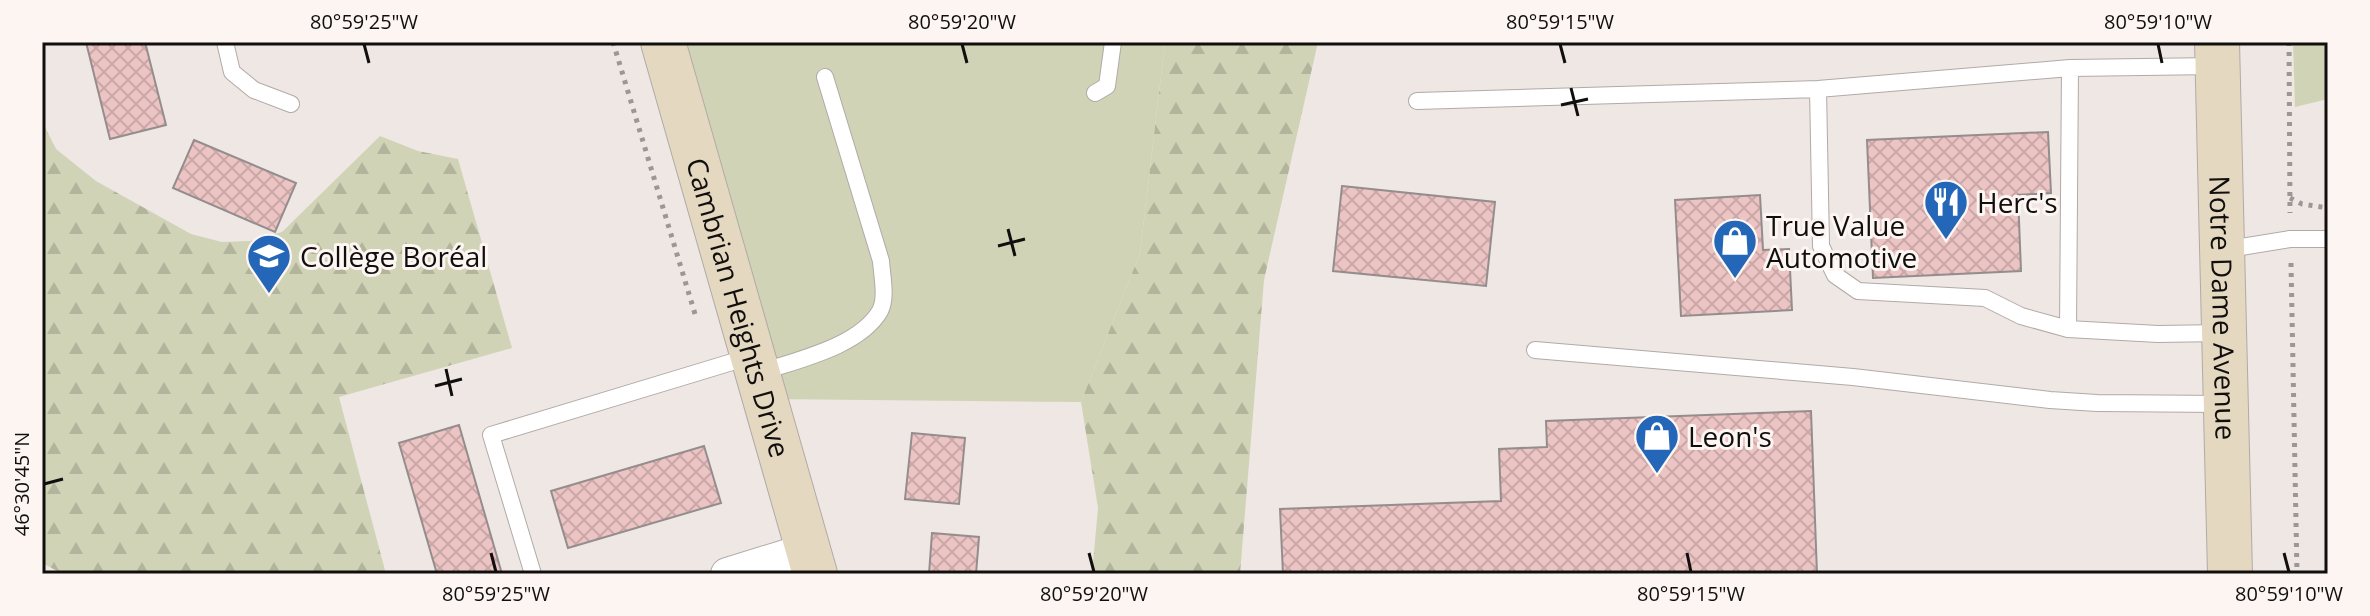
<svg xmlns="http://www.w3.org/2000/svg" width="2370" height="616" font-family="'Open Sans',sans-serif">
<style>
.grass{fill:#d1d3b7}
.forest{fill:url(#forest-firs)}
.building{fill:url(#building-cross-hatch);stroke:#958d8d;stroke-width:2}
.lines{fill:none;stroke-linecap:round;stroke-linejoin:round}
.lane-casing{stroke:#b1aaa7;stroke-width:18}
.street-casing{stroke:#b1aaa7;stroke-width:34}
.secondary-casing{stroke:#b1aaa7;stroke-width:46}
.path{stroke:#9c9794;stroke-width:5;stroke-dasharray:4 6;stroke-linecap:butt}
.lane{stroke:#fff;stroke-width:16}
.street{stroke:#fff;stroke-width:32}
.secondary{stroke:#e5d8c0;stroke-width:44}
.ticks{fill:none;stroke:#110f0e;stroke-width:3}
.labels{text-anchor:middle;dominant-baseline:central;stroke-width:6;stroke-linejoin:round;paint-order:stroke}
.poi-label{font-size:28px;fill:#110f0e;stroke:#fcf5f1;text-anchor:start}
.street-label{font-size:28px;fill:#110f0e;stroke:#fcf5f1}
.neatline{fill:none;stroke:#110f0e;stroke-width:3}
.ticks-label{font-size:20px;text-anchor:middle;fill:#110f0e}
</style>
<defs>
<pattern id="forest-firs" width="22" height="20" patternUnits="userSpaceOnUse" patternTransform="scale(2)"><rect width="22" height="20" fill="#d1d3b7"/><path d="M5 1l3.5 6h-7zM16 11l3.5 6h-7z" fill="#b2b49c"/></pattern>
<pattern id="building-cross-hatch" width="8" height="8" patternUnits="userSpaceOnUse" patternTransform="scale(2)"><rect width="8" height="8" fill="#edc4c4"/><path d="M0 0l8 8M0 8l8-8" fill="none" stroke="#caa7a7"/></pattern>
</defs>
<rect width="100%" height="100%" fill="#efe7e4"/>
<!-- grass -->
<path class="grass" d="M 665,42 L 1165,42 L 1140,253 L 1081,402 L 767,399 Z
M 2293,42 L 2328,42 L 2328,99 L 2295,107 Z"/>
<!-- forest -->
<path class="forest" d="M 1165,42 L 1318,42 L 1264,280 L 1240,574 L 1092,574 L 1098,508 L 1081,402 L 1140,253 Z
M 42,121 L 56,149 L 96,181 L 191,234 L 222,242 L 250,241 L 282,232 L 380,136 L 418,151 L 458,159 L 512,348 L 339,397 L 386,574 L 63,574 L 42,563 Z"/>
<!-- building -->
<path class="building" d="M 86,42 L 145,42 L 166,125 L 110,139 Z
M 2048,132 L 2051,193 L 2018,195 L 2021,271 L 1873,278 L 1867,140 Z
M 194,140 L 296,183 L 275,232 L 173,188 Z
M 1342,186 L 1495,202 L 1486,286 L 1333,271 Z
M 1760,195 L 1763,250 L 1789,249 L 1792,310 L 1681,316 L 1675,200 Z
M 1811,411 L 1817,574 L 1283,574 L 1280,509 L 1501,501 L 1499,449 L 1547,447 L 1546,421 Z
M 459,425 L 502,574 L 437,574 L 399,443 Z
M 912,433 L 965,438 L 959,504 L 905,499 Z
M 704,446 L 721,503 L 568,548 L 551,491 Z
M 932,533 L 979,537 L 976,574 L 929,574 Z"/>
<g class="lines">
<!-- lane casing -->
<g class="lane-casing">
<path id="lane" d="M 225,42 L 232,72 L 254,90 L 291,104
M 1818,89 L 1821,246 L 1835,275 L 1858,291 L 1985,298 L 2021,316 L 2068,329 L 2158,334 L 2221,333
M 1095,93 L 1107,86 L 1113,42
M 1417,101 L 1818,89 L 2070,68 L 2216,66
M 2223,250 L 2290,239 L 2328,239
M 2068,329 L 2070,68
M 1535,350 L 1853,377 L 2050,400 L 2097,403 L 2223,404
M 759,373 C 796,360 859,347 880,311 C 887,298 882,276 881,261 L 825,77
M 533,574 L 491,435 L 752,356"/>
</g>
<!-- street casing -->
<g class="street-casing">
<path id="street" d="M 727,574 L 808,549"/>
</g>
<!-- secondary casing -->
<g class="secondary-casing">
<g id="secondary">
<path id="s1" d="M 663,42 L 815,574"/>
<path id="s2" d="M 2217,42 L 2230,574"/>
</g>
</g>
<!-- path -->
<path class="path" d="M 613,42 L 695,314
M 2289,42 L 2290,213
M 2290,198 L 2302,204 L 2328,208
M 2291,263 L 2297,574"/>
<!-- lane -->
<use href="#lane" class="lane"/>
<!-- street -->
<use href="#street" class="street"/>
<!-- secondary -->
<use href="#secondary" class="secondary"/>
</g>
<!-- ticks -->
<path class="ticks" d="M 364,44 L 369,63M 962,44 L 967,63M 1560,44 L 1565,63M 2158,44 L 2162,63M 1571,88 L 1578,116M 1561,105 L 1588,99M 1008,229 L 1015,256M 998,246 L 1025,239M 446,369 L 452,396M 435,386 L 462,379M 44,484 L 63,479M 491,553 L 496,572M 1089,553 L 1094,572M 1687,553 L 1691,572M 2284,553 L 2289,572"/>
<!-- icons -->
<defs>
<g id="restaurant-pin" transform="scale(2.3)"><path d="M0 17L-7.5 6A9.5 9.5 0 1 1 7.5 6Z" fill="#2466b7" stroke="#fcf5f1"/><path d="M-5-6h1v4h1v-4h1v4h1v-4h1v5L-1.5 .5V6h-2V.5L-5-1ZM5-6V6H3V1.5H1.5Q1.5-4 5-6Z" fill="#fff"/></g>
<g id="shop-pin" transform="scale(2.3)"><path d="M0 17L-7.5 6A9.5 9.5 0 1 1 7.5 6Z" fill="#2466b7" stroke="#fcf5f1"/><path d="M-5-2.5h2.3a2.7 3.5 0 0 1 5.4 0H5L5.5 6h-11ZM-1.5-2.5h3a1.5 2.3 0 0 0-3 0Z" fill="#fff"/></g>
<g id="university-pin" transform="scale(2.3)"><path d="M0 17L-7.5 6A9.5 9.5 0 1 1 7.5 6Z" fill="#2466b7" stroke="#fcf5f1"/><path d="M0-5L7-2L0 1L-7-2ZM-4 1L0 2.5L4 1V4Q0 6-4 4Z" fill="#fff"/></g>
</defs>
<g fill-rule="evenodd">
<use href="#restaurant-pin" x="1946" y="202"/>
<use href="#shop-pin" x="1735" y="241"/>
<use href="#university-pin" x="269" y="256"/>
<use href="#shop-pin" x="1657" y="436"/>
</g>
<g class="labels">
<!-- poi labels -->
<g class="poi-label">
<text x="1977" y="202">Herc's</text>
<text x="1766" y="225">True Value<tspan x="1766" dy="32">Automotive</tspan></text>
<text x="300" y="256">Collège Boréal</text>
<text x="1688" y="436">Leon's</text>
</g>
<!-- street labels -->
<g class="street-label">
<text stroke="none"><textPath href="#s1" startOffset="276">Cambrian Heights Drive</textPath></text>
<text stroke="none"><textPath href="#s2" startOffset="266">Notre Dame Avenue</textPath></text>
</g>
</g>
<!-- border -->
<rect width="2370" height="616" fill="none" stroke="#fcf5f1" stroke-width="88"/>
<rect x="44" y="44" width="2282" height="528" class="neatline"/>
<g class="ticks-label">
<text x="364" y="29">80°59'25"W</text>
<text x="962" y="29">80°59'20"W</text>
<text x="1560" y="29">80°59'15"W</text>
<text x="2158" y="29">80°59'10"W</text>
<text transform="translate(22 484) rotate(-90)" y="7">46°30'45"N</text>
<text x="496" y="601">80°59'25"W</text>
<text x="1094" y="601">80°59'20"W</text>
<text x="1691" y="601">80°59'15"W</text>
<text x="2289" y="601">80°59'10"W</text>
</g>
</svg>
